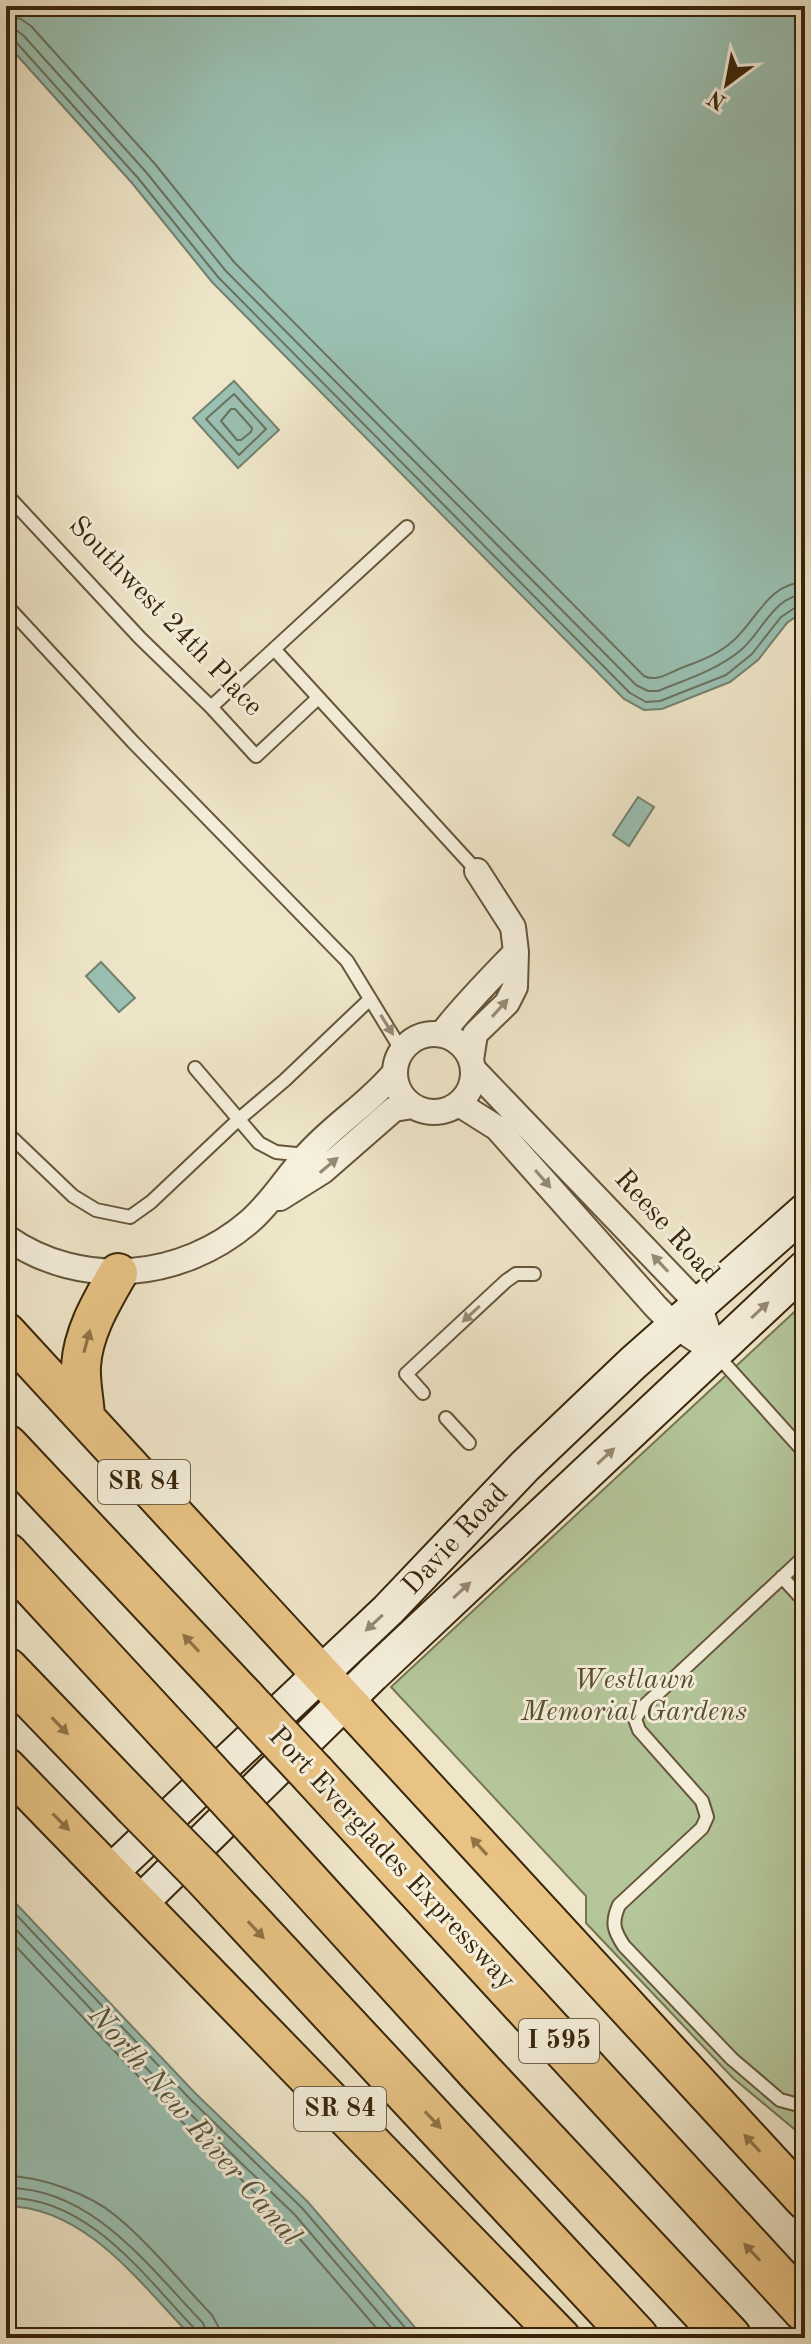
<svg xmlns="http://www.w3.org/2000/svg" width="811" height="2344" font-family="'Old Standard TT',serif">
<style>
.green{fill:#b4c69a;stroke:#767652;stroke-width:2}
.water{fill:#9ac0b2;stroke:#73826f;stroke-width:2}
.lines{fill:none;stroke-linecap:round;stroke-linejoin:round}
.shore{stroke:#69725e;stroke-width:2}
.service-casing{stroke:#66553a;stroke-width:16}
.minor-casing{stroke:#66553a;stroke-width:28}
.secondary-casing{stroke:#38250a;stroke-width:38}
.primary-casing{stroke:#38250a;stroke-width:42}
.motorway-casing{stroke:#38250a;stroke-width:48}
.service{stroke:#f5efdc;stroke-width:12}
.minor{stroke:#f5efdc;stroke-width:24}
.secondary{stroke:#f5efdc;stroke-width:34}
.primary{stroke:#e8c384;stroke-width:38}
.motorway{stroke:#e8c384;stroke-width:44}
.motorway-bridge-casing{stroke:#38250a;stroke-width:48;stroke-linecap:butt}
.motorway-bridge{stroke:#e8c384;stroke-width:44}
.oneway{fill:#968a73}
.oneway2{fill:#907447}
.labels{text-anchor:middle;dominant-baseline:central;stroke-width:6;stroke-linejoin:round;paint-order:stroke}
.shield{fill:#f5efdc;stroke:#716249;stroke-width:2}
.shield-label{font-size:26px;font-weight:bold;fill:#38250a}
.street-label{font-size:28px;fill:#38250a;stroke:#f5efdc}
.park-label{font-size:28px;font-style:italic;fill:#574d2e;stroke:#f5efdc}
.water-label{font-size:30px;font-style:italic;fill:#55543c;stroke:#f5efdc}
</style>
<rect width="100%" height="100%" fill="#efe6c9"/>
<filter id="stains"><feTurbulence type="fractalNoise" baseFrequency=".0025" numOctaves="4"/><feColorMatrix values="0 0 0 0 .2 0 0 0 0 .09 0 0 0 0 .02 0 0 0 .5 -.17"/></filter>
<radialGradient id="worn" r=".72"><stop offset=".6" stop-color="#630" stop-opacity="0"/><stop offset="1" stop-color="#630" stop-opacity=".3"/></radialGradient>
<!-- green -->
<path class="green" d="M 805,1302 L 805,2138 L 733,2078 L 586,1923 L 586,1896 L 391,1687 Z"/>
<!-- water -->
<path class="water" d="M 6,6 L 805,6 L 805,610 L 787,623 L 758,660 L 730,682 L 662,709 L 644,710 L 624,699 L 212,282 L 132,183 L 6,43 Z
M 234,381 L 279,430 L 238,468 L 193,418 Z
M 638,797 L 654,807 L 629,846 L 613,835 Z
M 101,962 L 135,998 L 119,1012 L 86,976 Z
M 6,1893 L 195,2093 L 308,2202 L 424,2338 L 193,2338 C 141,2285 87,2207 6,2206 Z"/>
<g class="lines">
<!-- shore -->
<path class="shore" d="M 6,16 L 21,19 L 31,26 L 155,164 L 234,262 L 644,676 C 656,682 667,674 679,669 C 699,661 718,655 734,640 C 757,619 769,583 805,582
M 6,28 L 16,30 L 23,35 L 146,172 L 225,270 L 636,685 L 648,691 L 658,691 C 687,679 717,670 741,650 C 762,632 774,596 805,594
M 6,38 L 15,41 L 138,178 L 218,277 L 630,693 L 646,702 L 660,701 L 726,675 L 752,654 L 781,617 L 799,605 L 805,604
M 234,394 L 266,429 L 239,455 L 206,419 Z
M 231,409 L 235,409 L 252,428 L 251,432 L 241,440 L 237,440 L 221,421 Z
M 6,1904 L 190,2099 L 302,2208 L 414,2338
M 6,1919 L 182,2106 L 295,2215 L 400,2338
M 6,1936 L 174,2114 L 286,2223 L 385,2338
M 6,2176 C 40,2176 90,2194 116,2216 C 149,2243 182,2284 212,2315 L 218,2326 L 220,2338
M 6,2188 C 92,2187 149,2267 203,2323 L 208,2338
M 6,2198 C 88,2196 145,2277 195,2329 L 198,2338"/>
<!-- service casing -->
<g class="service-casing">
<path id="service" d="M 6,494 L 140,638 L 211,707 L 256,756 L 318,698
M 6,605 L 133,742 L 347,961 L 402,1051
M 274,649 L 477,871
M 211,707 L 407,527
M 195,1068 L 259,1143 L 276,1152 L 306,1155
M 6,1132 L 73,1196 L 96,1210 L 130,1217 L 151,1202 L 239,1119 L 285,1080 L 369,1000
M 716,1354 L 805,1453
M 423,1393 L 406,1374 L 506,1281 L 516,1274 L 534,1274
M 446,1418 L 469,1443
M 805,1556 L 641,1709 L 635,1719 L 639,1730 L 702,1801 L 707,1817 L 702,1828 L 619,1905 C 611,1923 614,1931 624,1946 L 732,2059 L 780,2100 L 795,2104 L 805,2103
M 782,1577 L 805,1602"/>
</g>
<!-- minor casing -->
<g class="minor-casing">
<path id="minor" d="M395 1073a39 39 0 1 1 78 0a39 39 0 1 1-78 0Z
M 441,1035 C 462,1007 491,978 516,952
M 471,1060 L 475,1034 L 507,1003 L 515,987 L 516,952 L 513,927 L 477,871
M 473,1069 L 699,1305 L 715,1352
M 459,1104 L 497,1128 L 656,1307 L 675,1326 L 715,1352
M 280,1198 L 323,1171 L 394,1109 L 413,1106
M 6,1237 C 81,1290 182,1280 250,1221 C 272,1202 286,1177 306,1156 C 333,1125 369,1104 395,1072"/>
</g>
<!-- secondary casing -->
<g class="secondary-casing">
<path id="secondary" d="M 111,1872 L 388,1610 L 525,1466 L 633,1363 L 805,1211
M 140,1903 L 372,1675 L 805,1268"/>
</g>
<!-- primary casing -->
<g class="primary-casing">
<path id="primary" d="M 6,1332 L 805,2200
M 85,1416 C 84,1399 80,1382 81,1366 C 83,1332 102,1301 118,1273
M 6,1767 L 561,2338"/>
</g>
<!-- motorway casing -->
<g class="motorway-casing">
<path id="motorway" d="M 6,1447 L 244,1700
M 6,1555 L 187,1751
M 6,1670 L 135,1804
M 313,1774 L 805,2309
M 257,1827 L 480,2072 L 729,2338
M 203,1873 L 636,2338"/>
</g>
<!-- service -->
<use href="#service" class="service"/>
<!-- minor -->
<use href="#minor" class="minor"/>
<!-- secondary -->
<use href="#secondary" class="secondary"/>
<!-- primary -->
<use href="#primary" class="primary"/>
<!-- motorway -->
<use href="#motorway" class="motorway"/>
<!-- motorway-bridge casing -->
<g class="motorway-bridge-casing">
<path id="motorway-bridge" d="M 244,1700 L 313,1774
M 187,1751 L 257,1827
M 135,1804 L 203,1873"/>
</g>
<!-- motorway-bridge -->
<use href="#motorway-bridge" class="motorway-bridge"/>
</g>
<!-- one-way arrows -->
<defs><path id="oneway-solid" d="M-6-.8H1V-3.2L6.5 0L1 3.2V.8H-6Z" transform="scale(2)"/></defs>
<g class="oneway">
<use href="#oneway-solid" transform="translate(500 1008) rotate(-48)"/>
<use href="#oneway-solid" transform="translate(387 1025) rotate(58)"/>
<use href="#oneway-solid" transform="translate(329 1165) rotate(-40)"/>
<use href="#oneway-solid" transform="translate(543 1179) rotate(49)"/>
<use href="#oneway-solid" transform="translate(660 1263) rotate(-133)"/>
<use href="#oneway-solid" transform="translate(760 1310) rotate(-43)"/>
<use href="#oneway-solid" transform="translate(471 1314) rotate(137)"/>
<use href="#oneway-solid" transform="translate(606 1456) rotate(-43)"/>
<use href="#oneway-solid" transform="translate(462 1590) rotate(-43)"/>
<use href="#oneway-solid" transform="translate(374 1623) rotate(137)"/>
</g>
<g class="oneway2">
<use href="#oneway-solid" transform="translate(87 1341) rotate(-75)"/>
<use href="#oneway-solid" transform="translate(191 1643) rotate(-133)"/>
<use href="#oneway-solid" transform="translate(60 1726) rotate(46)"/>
<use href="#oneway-solid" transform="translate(61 1822) rotate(45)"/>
<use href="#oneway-solid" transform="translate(479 1846) rotate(-132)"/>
<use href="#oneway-solid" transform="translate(256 1930) rotate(47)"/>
<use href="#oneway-solid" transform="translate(433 2120) rotate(47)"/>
<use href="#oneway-solid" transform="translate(752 2143) rotate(-133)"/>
<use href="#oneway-solid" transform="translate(752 2252) rotate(-133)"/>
</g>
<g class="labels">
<!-- shield labels -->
<g class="shield">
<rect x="98" y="1460" width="92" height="44" rx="6"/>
<rect x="519" y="2019" width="80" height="44" rx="6"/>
<rect x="294" y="2087" width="92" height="44" rx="6"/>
</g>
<g class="shield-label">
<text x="144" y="1482">SR 84</text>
<text x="559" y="2041">I 595</text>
<text x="340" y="2109">SR 84</text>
</g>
<!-- street labels -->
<g class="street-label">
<text transform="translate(165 617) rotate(46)">Southwest 24th Place</text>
<text transform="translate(666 1227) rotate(48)">Reese Road</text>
<text transform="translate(456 1540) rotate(-47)">Davie Road</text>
<text transform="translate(391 1859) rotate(47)">Port Everglades Expressway</text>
</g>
<!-- park labels -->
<g class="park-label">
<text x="634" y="1681">Westlawn<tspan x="634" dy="32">Memorial Gardens</tspan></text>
</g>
<!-- water labels -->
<g class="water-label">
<text transform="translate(194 2126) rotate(49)">North New River Canal</text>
</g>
</g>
<!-- margin -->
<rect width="811" height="2344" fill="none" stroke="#efe6c9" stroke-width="32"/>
<rect x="8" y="8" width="795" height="2328" fill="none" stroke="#38250a" stroke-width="4"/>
<rect x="16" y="16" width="779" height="2312" fill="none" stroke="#38250a" stroke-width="2"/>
<!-- north arrow -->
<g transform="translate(727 84) rotate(212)" stroke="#f5efdc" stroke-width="6" paint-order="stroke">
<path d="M0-6L14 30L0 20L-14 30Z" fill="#38250a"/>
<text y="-12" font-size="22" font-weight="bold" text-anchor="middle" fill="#38250a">N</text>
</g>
<rect width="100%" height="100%" filter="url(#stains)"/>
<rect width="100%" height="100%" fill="url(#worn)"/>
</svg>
